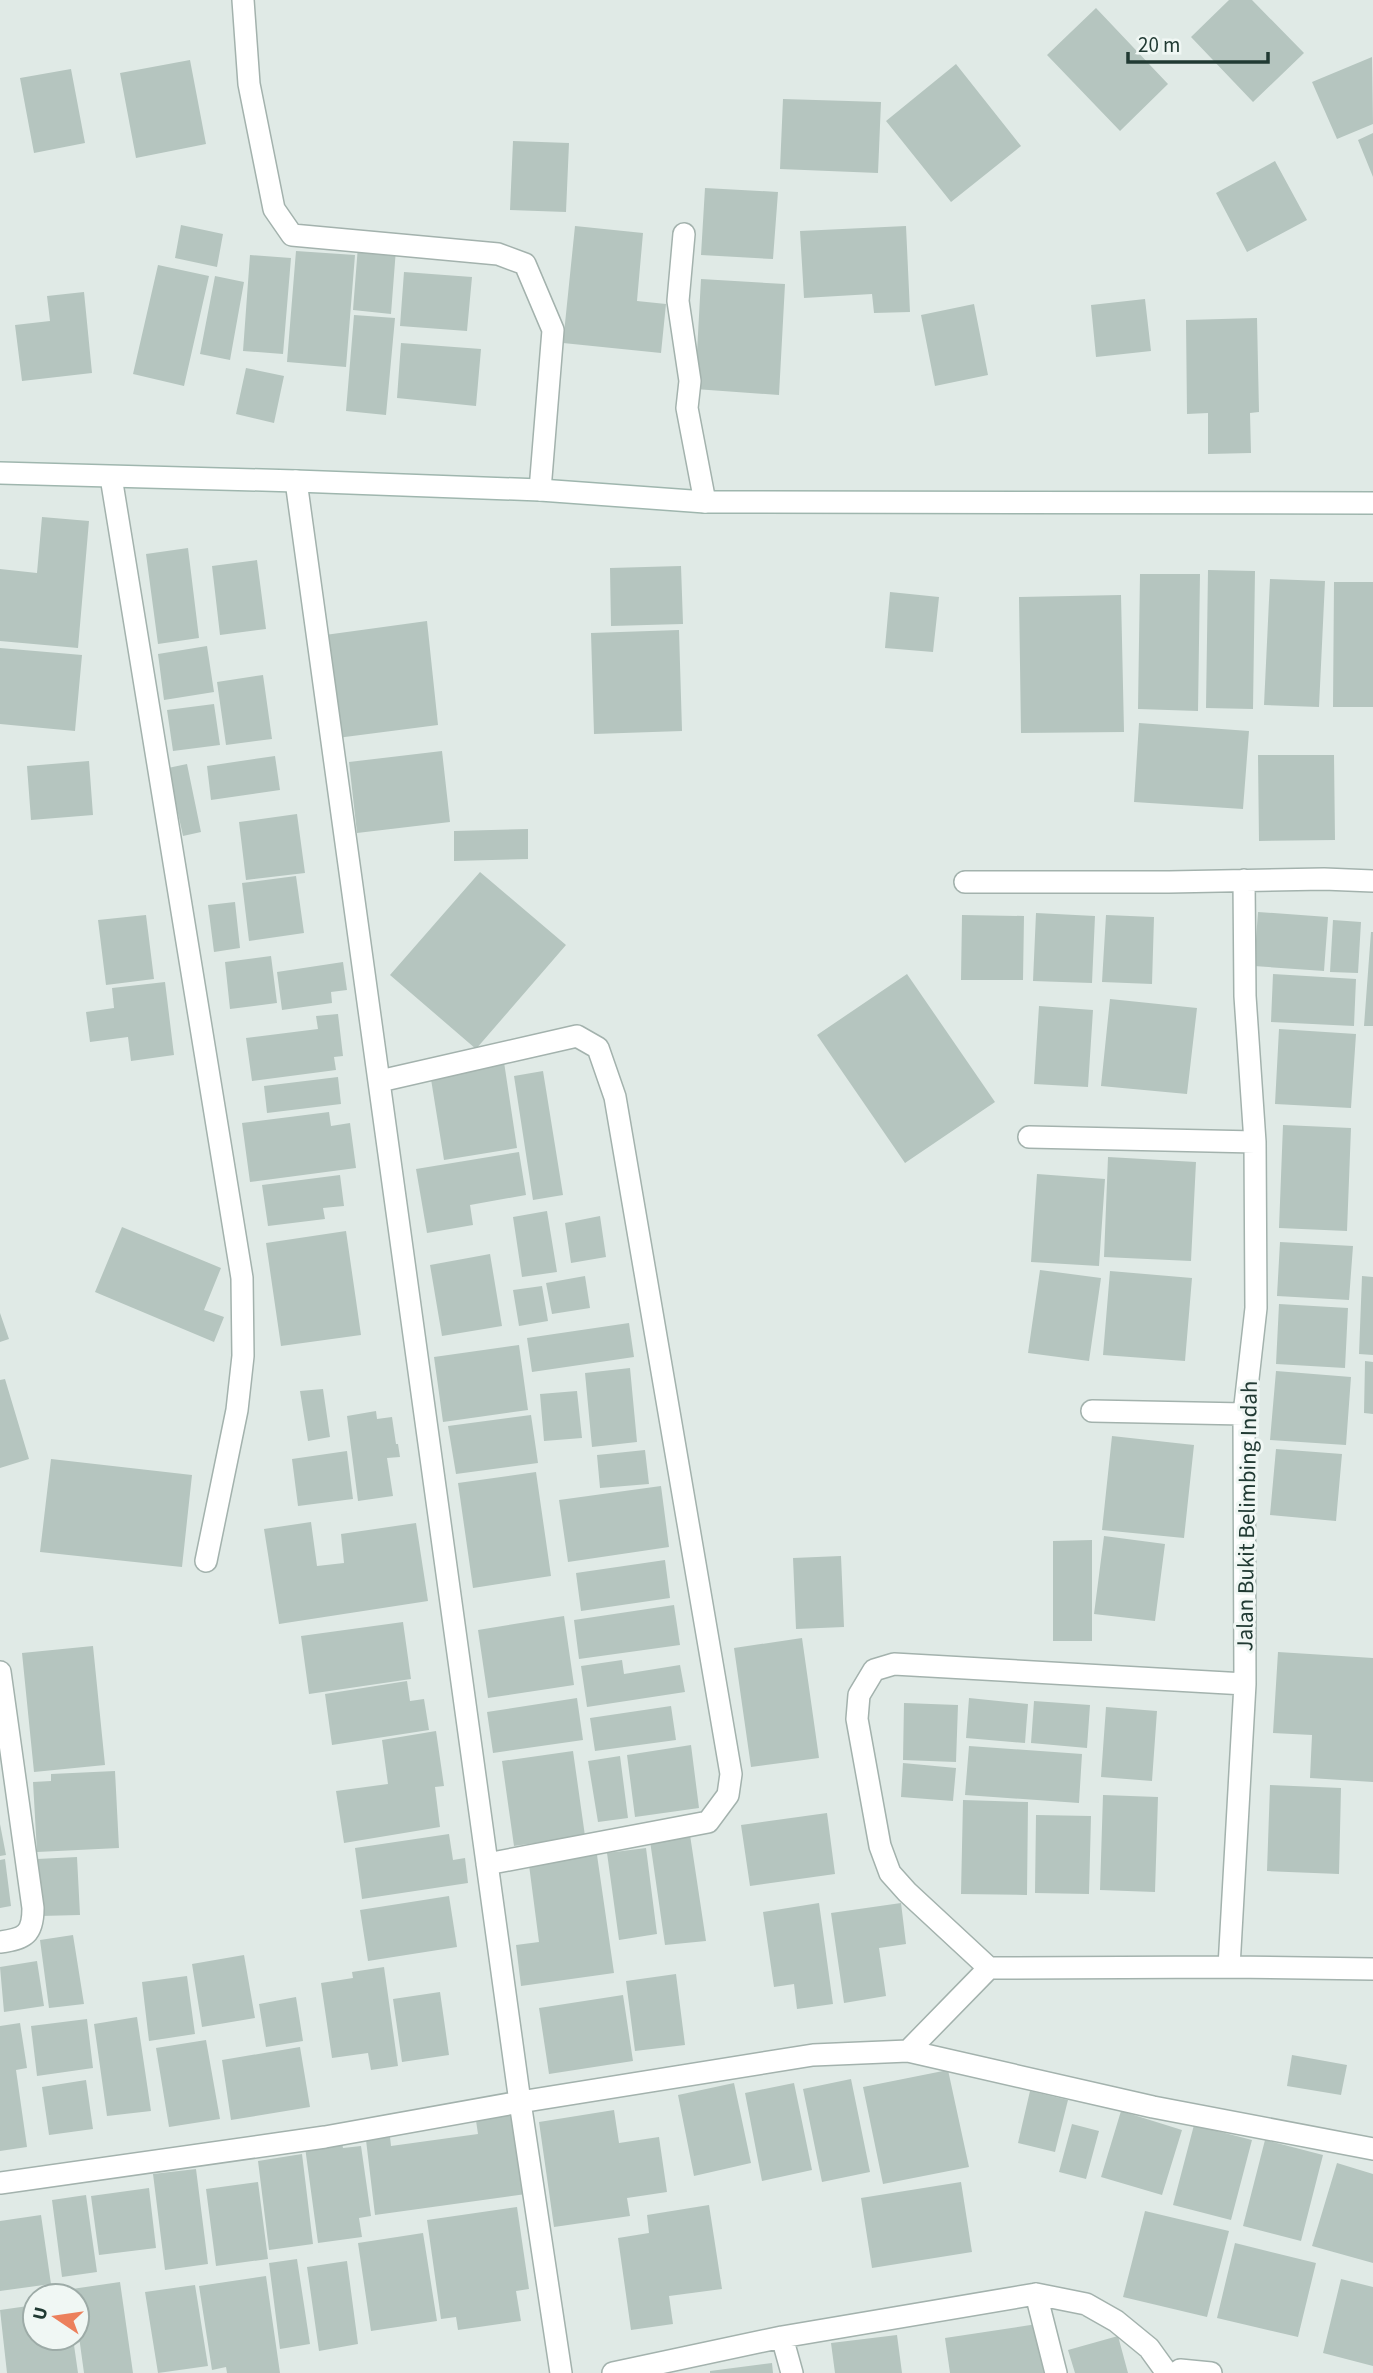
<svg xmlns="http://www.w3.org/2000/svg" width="1373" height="2373" font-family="'Source Sans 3',sans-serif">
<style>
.building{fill:#b5c5bf}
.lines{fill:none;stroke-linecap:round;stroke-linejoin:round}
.street-casing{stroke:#a3b2ad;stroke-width:24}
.secondary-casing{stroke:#9fb6ae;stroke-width:24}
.street{stroke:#fff;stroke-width:21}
.secondary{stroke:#fff;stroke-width:21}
.labels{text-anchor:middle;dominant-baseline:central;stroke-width:6;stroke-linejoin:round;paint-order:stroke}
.street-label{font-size:23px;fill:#213a33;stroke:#f0f7f4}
</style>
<rect width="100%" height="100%" fill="#e0eae6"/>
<!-- building -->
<path class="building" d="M 1229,0 L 1252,0 L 1304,53 L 1253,102 L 1191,37 Z
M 1096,8 L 1168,84 L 1120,131 L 1047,55 Z
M 1372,57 L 1373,124 L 1337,139 L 1312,82 Z
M 190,60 L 206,144 L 136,158 L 120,73 Z
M 956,64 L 1021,146 L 951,202 L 886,121 Z
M 71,69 L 85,143 L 34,153 L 20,78 Z
M 783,99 L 881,102 L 878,173 L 780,169 Z
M 1373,133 L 1373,177 L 1358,140 Z
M 513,141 L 569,143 L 566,212 L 510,210 Z
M 1275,161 L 1307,220 L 1247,252 L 1216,193 Z
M 705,188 L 778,192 L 773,259 L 701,255 Z
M 181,225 L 223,234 L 217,267 L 175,258 Z
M 575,226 L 643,233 L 637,301 L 666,304 L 661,353 L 563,343 Z
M 906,226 L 910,312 L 874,313 L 872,294 L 804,298 L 800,231 Z
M 358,246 L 396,249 L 391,314 L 353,310 Z
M 296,251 L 355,255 L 346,367 L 287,362 Z
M 250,255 L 291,258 L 283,354 L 243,351 Z
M 158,265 L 209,276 L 184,386 L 133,374 Z
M 404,272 L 472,277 L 467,331 L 400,326 Z
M 215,276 L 244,282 L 230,360 L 200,354 Z
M 701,279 L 785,284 L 779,395 L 695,389 Z
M 84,292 L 92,373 L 22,381 L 15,325 L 50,321 L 47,296 Z
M 1145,299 L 1151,351 L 1096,357 L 1091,305 Z
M 974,304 L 988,375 L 935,386 L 921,315 Z
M 354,315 L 395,318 L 386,415 L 346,411 Z
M 1257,318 L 1259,412 L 1250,413 L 1251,453 L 1208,454 L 1208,413 L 1187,414 L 1186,320 Z
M 401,343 L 481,349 L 476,406 L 397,398 Z
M 246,368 L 284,376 L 274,423 L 236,414 Z
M 42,517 L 89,521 L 78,648 L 0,641 L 0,569 L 37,573 Z
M 188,548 L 199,638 L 158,644 L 146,554 Z
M 257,560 L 266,629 L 220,635 L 212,566 Z
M 681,566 L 683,624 L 611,626 L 610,568 Z
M 1208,570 L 1255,571 L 1253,709 L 1206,708 Z
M 1140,574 L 1200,574 L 1198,711 L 1138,709 Z
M 1270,579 L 1325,581 L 1319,707 L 1264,705 Z
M 1334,582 L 1373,582 L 1373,707 L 1333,707 Z
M 890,592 L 939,597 L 933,652 L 885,648 Z
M 1121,595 L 1124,732 L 1021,733 L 1019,597 Z
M 427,621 L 438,725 L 337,738 L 325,635 Z
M 679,630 L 682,731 L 594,734 L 591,633 Z
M 207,646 L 214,692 L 164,700 L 158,654 Z
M 0,648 L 82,655 L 75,731 L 0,724 Z
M 263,675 L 272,739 L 226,745 L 217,682 Z
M 214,704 L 220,745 L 173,751 L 167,710 Z
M 1139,723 L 1249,731 L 1243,809 L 1134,802 Z
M 442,751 L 450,822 L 357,833 L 349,762 Z
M 1258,755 L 1334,755 L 1335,840 L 1259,841 Z
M 275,756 L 280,790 L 211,800 L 207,766 Z
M 89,761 L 93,815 L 31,820 L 27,766 Z
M 187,764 L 201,832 L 183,836 L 168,768 Z
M 297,814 L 305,873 L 246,880 L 239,822 Z
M 528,829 L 528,859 L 454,861 L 454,831 Z
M 480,872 L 566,945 L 476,1049 L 390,975 Z
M 296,876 L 304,933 L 249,941 L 242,883 Z
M 235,902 L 240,948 L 214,952 L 208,905 Z
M 1258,912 L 1328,917 L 1324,971 L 1254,966 Z
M 1036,913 L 1095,916 L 1092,983 L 1033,981 Z
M 146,915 L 154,979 L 106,985 L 98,920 Z
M 962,915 L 1024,916 L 1023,980 L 961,980 Z
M 1106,915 L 1154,917 L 1152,984 L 1102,982 Z
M 1333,920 L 1361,922 L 1358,973 L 1330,972 Z
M 1371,932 L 1373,932 L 1373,1026 L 1364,1026 Z
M 271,956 L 277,1003 L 230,1009 L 225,962 Z
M 343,962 L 347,990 L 331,992 L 332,1003 L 282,1010 L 277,972 Z
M 907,974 L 995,1102 L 905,1163 L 817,1035 Z
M 1273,974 L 1356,979 L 1354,1026 L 1271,1022 Z
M 165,982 L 174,1055 L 131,1061 L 128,1037 L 90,1042 L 86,1012 L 114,1008 L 112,988 Z
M 1110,999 L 1197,1008 L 1187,1094 L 1101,1086 Z
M 1039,1006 L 1093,1010 L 1088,1087 L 1034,1084 Z
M 338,1014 L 343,1056 L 334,1057 L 336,1070 L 252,1081 L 246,1038 L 318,1029 L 316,1016 Z
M 1279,1029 L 1356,1034 L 1351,1108 L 1275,1104 Z
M 504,1062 L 517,1148 L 444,1160 L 430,1073 Z
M 543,1071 L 563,1195 L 533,1200 L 514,1076 Z
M 338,1077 L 341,1104 L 267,1113 L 264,1086 Z
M 329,1112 L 331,1126 L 350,1123 L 356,1168 L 250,1182 L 242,1123 Z
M 1283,1125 L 1351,1128 L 1347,1231 L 1279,1228 Z
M 519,1152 L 526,1195 L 470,1205 L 473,1225 L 427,1233 L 416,1169 Z
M 1108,1157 L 1196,1162 L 1191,1261 L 1104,1257 Z
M 1037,1174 L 1105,1179 L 1099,1266 L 1031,1262 Z
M 340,1175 L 344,1206 L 323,1208 L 325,1219 L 268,1226 L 262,1185 Z
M 547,1211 L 557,1272 L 522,1277 L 513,1217 Z
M 600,1216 L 606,1257 L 571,1263 L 565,1223 Z
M 122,1227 L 221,1268 L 204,1310 L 224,1317 L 214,1342 L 95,1292 Z
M 346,1231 L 361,1335 L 281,1346 L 266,1243 Z
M 1280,1242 L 1353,1246 L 1349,1300 L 1277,1296 Z
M 490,1254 L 502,1326 L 442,1336 L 430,1265 Z
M 1040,1270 L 1101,1278 L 1089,1361 L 1028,1353 Z
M 1110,1271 L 1192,1278 L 1185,1361 L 1103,1355 Z
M 585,1276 L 590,1308 L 552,1314 L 546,1283 Z
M 1362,1276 L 1373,1277 L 1373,1355 L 1359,1354 Z
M 542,1286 L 548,1321 L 519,1326 L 513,1290 Z
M 1279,1304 L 1348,1308 L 1345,1368 L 1276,1364 Z
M 0,1313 L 9,1339 L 0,1342 Z
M 629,1323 L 634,1357 L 532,1372 L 527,1338 Z
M 519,1345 L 528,1410 L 443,1422 L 434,1357 Z
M 1365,1361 L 1373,1362 L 1373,1414 L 1364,1413 Z
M 630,1368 L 637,1442 L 592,1447 L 585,1373 Z
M 1276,1371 L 1351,1377 L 1346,1445 L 1270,1440 Z
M 5,1379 L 29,1459 L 0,1468 L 0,1380 Z
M 323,1389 L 330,1437 L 308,1441 L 300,1391 Z
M 577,1391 L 582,1438 L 544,1441 L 540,1394 Z
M 376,1411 L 377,1419 L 392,1417 L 396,1444 L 398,1444 L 400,1457 L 387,1458 L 393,1496 L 358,1501 L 347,1416 Z
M 531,1415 L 538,1463 L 456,1474 L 448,1426 Z
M 1112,1436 L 1194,1445 L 1184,1538 L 1102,1530 Z
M 1276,1449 L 1342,1454 L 1336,1521 L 1270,1515 Z
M 645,1450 L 649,1484 L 600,1488 L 597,1455 Z
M 347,1451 L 353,1499 L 298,1506 L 292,1459 Z
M 51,1459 L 192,1475 L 182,1567 L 40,1552 Z
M 536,1472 L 551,1576 L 473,1588 L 458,1483 Z
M 661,1486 L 669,1547 L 568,1562 L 559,1500 Z
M 311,1522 L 317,1566 L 344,1563 L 341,1534 L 416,1523 L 428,1601 L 279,1624 L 264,1529 Z
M 1104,1536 L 1165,1544 L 1155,1621 L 1094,1614 Z
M 1092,1540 L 1092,1641 L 1053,1641 L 1053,1541 Z
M 841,1556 L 844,1627 L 796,1629 L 793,1558 Z
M 665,1560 L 670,1598 L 581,1611 L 576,1573 Z
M 674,1605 L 680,1645 L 579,1659 L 574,1620 Z
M 564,1616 L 574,1685 L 488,1698 L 478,1630 Z
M 403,1622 L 411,1679 L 309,1694 L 301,1636 Z
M 802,1638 L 819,1758 L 751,1767 L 734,1648 Z
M 93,1646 L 105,1765 L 34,1772 L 22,1653 Z
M 1278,1652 L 1373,1658 L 1373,1782 L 1310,1778 L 1312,1735 L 1273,1733 Z
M 622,1660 L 624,1674 L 680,1665 L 685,1692 L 587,1707 L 581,1666 Z
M 407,1681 L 410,1701 L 424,1699 L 429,1730 L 332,1745 L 325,1694 Z
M 577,1698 L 583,1740 L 493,1753 L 487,1712 Z
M 969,1698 L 1028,1704 L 1025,1743 L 966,1738 Z
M 1034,1701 L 1090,1705 L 1087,1748 L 1031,1743 Z
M 904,1703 L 958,1705 L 956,1762 L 903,1760 Z
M 671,1706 L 676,1740 L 595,1751 L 590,1718 Z
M 1106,1707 L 1157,1711 L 1152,1781 L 1101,1777 Z
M 436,1731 L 444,1786 L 435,1787 L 440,1827 L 344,1843 L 336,1791 L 388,1784 L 382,1740 Z
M 691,1745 L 699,1808 L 635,1817 L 627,1755 Z
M 969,1746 L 1082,1754 L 1079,1803 L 965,1795 Z
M 573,1751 L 585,1836 L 514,1846 L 502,1761 Z
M 620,1756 L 628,1818 L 598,1822 L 588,1761 Z
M 903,1763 L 956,1768 L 953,1801 L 901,1797 Z
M 115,1771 L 119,1848 L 37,1852 L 33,1782 L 51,1781 L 51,1774 Z
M 1270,1785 L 1341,1788 L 1339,1874 L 1267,1871 Z
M 1103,1795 L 1158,1797 L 1155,1892 L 1100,1890 Z
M 963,1800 L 1028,1802 L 1027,1895 L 961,1894 Z
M 827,1813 L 835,1874 L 750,1886 L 741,1825 Z
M 1036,1815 L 1091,1816 L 1089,1894 L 1035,1893 Z
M 0,1824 L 6,1855 L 0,1856 Z
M 449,1834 L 453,1860 L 465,1858 L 468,1883 L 362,1899 L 355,1848 Z
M 690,1835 L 706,1941 L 665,1945 L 650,1841 Z
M 646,1848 L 657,1934 L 619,1940 L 607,1853 Z
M 597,1855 L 614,1973 L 521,1986 L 516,1945 L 539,1942 L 529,1865 Z
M 77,1857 L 80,1915 L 40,1916 L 37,1859 Z
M 5,1859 L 11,1906 L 0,1908 L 0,1860 Z
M 449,1896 L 457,1947 L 368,1961 L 360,1910 Z
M 819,1903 L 833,2004 L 797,2009 L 794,1984 L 774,1987 L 763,1912 Z
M 901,1903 L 906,1944 L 879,1948 L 886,1996 L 844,2003 L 831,1913 Z
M 73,1935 L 84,2004 L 49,2008 L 40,1940 Z
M 244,1955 L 255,2018 L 202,2027 L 192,1964 Z
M 37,1961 L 44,2006 L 4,2012 L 0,1967 Z
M 384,1967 L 398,2066 L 371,2070 L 368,2053 L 332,2058 L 321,1983 L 353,1978 L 352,1972 Z
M 676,1974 L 685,2045 L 635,2051 L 626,1981 Z
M 187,1976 L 195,2034 L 149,2041 L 142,1982 Z
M 440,1992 L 449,2055 L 402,2062 L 393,1999 Z
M 623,1995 L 633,2061 L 549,2074 L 539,2008 Z
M 296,1997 L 303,2041 L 266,2047 L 259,2004 Z
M 137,2017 L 151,2111 L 107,2116 L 94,2024 Z
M 87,2019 L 93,2068 L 37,2076 L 31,2026 Z
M 20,2023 L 27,2068 L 16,2070 L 27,2147 L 0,2151 L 0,2026 Z
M 206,2040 L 220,2119 L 169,2127 L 156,2048 Z
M 300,2047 L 310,2107 L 231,2120 L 222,2060 Z
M 1292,2055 L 1347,2065 L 1341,2095 L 1287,2086 Z
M 948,2070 L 969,2167 L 883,2184 L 863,2087 Z
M 851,2079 L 870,2172 L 822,2182 L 803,2089 Z
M 86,2080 L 93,2129 L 49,2135 L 42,2087 Z
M 734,2083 L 751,2163 L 694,2176 L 678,2095 Z
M 794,2083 L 812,2170 L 762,2181 L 745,2093 Z
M 1030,2091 L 1068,2100 L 1055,2152 L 1018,2143 Z
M 515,2109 L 526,2194 L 375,2215 L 366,2140 L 390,2137 L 391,2146 L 478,2134 L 475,2114 Z
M 614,2110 L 619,2143 L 659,2137 L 667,2192 L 627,2198 L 630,2216 L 554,2227 L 539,2122 Z
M 1121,2111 L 1182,2130 L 1162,2195 L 1101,2177 Z
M 1072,2124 L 1099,2131 L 1086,2179 L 1059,2172 Z
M 1194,2125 L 1252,2140 L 1231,2220 L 1173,2205 Z
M 1265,2140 L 1323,2155 L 1301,2241 L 1243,2226 Z
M 342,2142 L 343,2148 L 361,2146 L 371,2216 L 359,2218 L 362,2237 L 318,2243 L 305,2147 Z
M 302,2154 L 313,2244 L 269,2250 L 258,2161 Z
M 1337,2163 L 1373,2174 L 1373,2263 L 1312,2246 Z
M 196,2169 L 208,2264 L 165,2270 L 153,2174 Z
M 258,2182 L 268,2259 L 216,2266 L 206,2189 Z
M 961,2182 L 972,2252 L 872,2268 L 861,2198 Z
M 149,2188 L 156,2248 L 99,2255 L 91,2196 Z
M 86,2195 L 97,2272 L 62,2277 L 52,2200 Z
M 709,2205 L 722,2289 L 669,2296 L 673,2324 L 631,2330 L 618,2238 L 649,2233 L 647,2215 Z
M 517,2207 L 529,2289 L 516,2291 L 521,2321 L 458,2330 L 456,2317 L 441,2319 L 427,2220 Z
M 1145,2211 L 1229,2231 L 1207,2317 L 1123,2297 Z
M 41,2215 L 51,2284 L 0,2291 L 0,2221 Z
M 423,2233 L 437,2321 L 371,2331 L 358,2243 Z
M 1235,2243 L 1316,2263 L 1298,2337 L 1217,2318 Z
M 297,2259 L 310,2344 L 280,2349 L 269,2263 Z
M 347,2261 L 358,2344 L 319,2351 L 307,2267 Z
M 266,2276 L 280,2373 L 227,2373 L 226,2367 L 212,2370 L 199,2286 Z
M 1341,2279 L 1373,2287 L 1373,2366 L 1323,2353 Z
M 120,2282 L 133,2373 L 84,2373 L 77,2322 L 77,2296 L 73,2296 L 72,2289 Z
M 195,2285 L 208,2366 L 158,2373 L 145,2292 Z
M 35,2305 L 35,2338 L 73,2338 L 78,2373 L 7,2373 L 0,2310 Z
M 1037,2324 L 1045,2373 L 950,2373 L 945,2338 Z
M 897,2335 L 902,2373 L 835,2373 L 831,2343 Z
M 1118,2336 L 1128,2373 L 1075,2373 L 1068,2350 Z
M 772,2363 L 773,2373 L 710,2373 L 710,2371 Z"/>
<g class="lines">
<!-- street casing -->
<g class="street-casing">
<path id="street" d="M 243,0 L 249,84 L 274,209 L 292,235 L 498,254 L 525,264 L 553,330 L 540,490
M 684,234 L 678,301 L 690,381 L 687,408 L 705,502
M 111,477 L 242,1278 L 243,1356 L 237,1410 L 206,1561
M 296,481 L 520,2102 L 561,2373
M 1244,880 L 1245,996 L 1255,1142 L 1256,1308 L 1244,1414 L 1245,1684 L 1229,1967 L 1373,1969
M 965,882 L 1169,882 L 1324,879 L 1373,881
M 380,1081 L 577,1036 L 598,1048 L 615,1097 L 731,1774 L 728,1795 L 708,1822 L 487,1864
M 1029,1137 L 1255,1142
M 1092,1411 L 1244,1414
M 0,1672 L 33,1908 C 33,1934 25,1939 0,1942
M 989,1968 L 907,1892 L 890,1873 L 880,1846 L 857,1719 L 859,1695 L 874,1670 L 894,1664 L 1245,1684
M 908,2051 L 1153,2107 L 1373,2149
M 0,2183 L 325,2137 L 520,2102 L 813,2055 L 908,2051 L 989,1968 L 1229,1967
M 1036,2294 L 1056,2373
M 782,2337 L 792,2373
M 613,2373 L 782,2337 L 1036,2294 L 1086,2304 L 1116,2321 L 1149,2348 L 1167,2373
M 1177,2373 L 1180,2370 L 1211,2373"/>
</g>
<!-- secondary casing -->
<g class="secondary-casing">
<path id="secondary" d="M 0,473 L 296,481 L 540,490 L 705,502 L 1373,503"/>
</g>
<!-- street -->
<use href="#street" class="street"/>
<!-- secondary -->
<use href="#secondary" class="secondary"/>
</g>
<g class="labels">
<!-- street labels -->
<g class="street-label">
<text transform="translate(1247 1516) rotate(-89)">Jalan Bukit Belimbing Indah</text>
</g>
</g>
<!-- north arrow -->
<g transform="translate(56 2317) rotate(283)"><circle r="33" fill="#f0f7f4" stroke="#9daba7" stroke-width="2"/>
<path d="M0-5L12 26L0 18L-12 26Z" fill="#ec805c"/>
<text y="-10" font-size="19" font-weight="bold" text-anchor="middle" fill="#213a33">U</text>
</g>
<!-- scale -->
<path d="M1128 52v10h140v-10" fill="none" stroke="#213a33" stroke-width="3.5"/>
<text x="1138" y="52" font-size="21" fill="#213a33" stroke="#f0f7f4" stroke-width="5" paint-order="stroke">20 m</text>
</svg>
